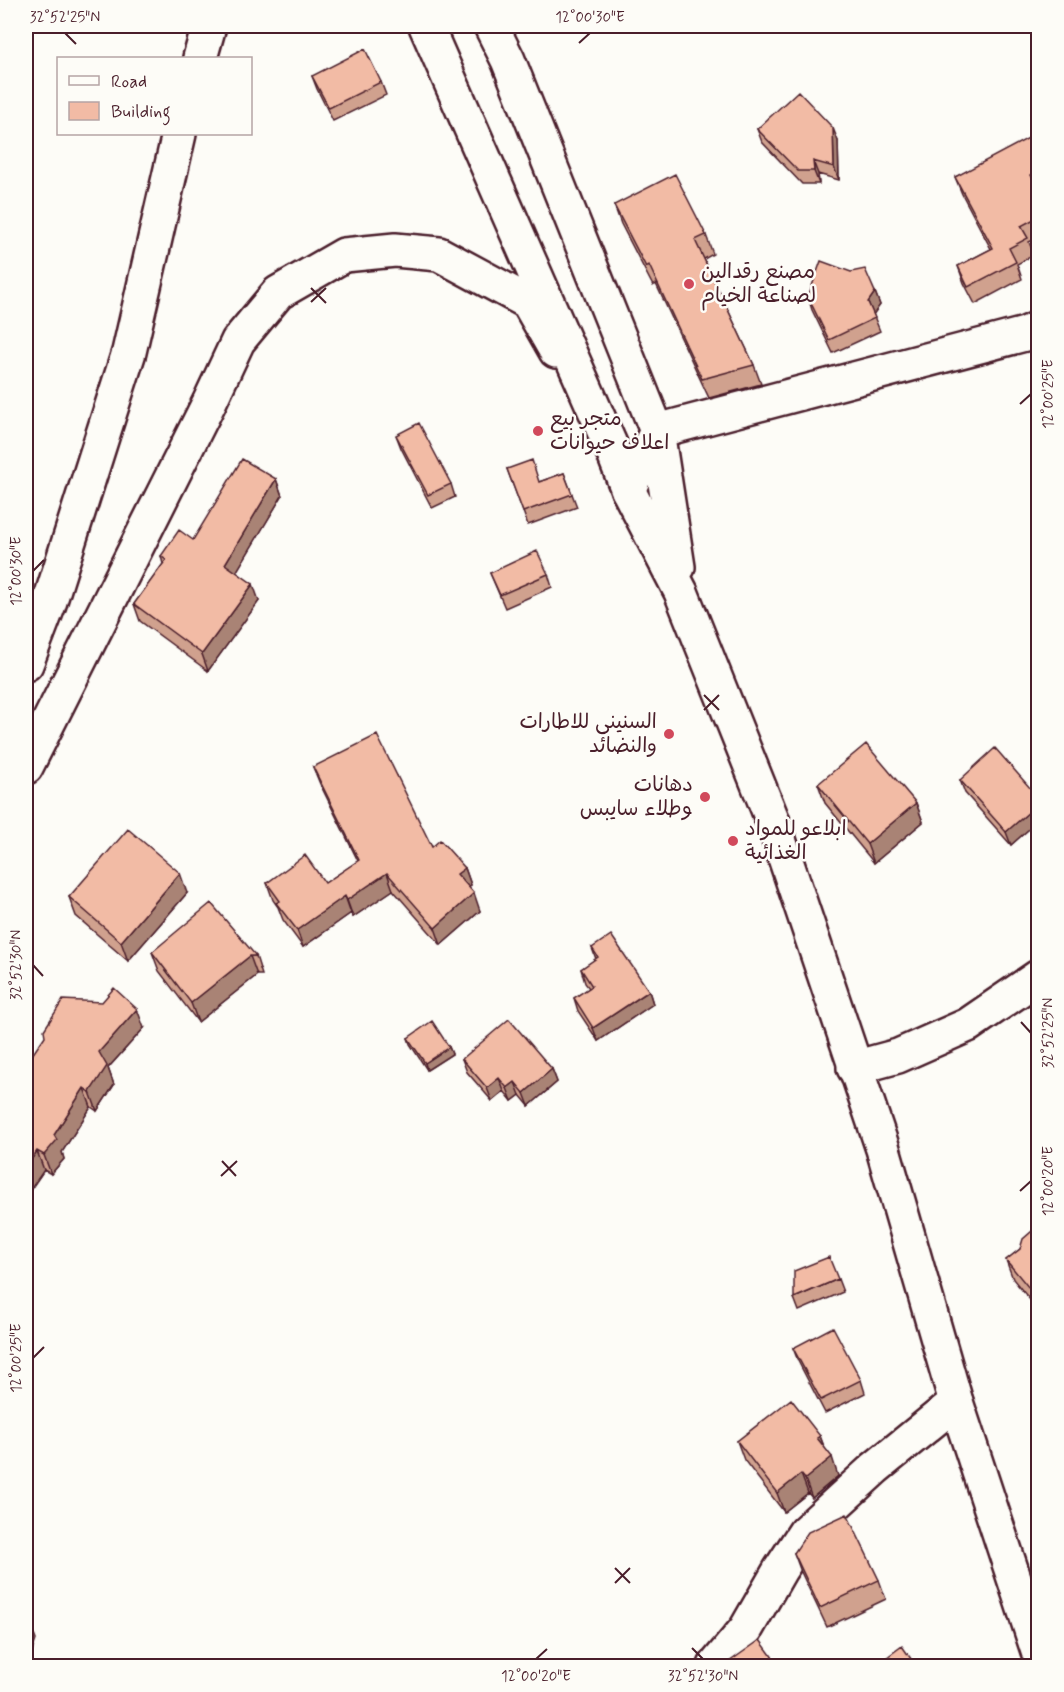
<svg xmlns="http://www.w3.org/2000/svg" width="1064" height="1692" font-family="Mynerve,'Playpen Sans Arabic',sans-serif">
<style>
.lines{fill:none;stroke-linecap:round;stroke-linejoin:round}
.minor-casing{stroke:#4a1f2b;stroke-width:38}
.major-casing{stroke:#4a1f2b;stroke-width:38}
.minor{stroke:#fdfcf7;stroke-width:33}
.major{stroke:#fdfcf7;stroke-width:33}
.wall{fill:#d0a18e;stroke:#4a1f2b;stroke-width:1.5}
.shaded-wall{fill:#a98374;stroke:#4a1f2b;stroke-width:1.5}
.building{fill:#f2bba5;stroke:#4a1f2b;stroke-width:1.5}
.ticks{fill:none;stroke:#4a1f2b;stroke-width:2}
.poi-dot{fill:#d1495b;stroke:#fdfcf7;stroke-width:2}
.labels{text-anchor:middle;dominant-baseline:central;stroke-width:5;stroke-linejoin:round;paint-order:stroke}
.poi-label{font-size:21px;fill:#4a1f2b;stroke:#fdfcf7;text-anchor:start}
.neatline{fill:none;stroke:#4a1f2b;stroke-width:2}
.ticks-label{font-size:15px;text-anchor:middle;fill:#4a1f2b}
</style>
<rect width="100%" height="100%" fill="#fdfcf7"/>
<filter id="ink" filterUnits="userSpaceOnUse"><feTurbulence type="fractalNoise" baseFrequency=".0167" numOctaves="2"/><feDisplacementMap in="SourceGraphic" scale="12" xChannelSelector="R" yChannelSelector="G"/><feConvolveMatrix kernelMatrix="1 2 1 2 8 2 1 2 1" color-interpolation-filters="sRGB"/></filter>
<g filter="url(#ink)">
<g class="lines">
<!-- minor casing -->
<g class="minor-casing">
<path id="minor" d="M 200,58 L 209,26
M 628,490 L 657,431 L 1025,334 L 1038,328
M 26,664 L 49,604 L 129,352 L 179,134
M 26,767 L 209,403 L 238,341 L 278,293 L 344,255 L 395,250 L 439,254 L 528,302 L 556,351
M 854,1068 L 898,1056 L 968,1025 L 1038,977
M 715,1666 L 746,1629 L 780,1570 L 805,1532 L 875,1468 L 956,1402"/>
</g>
<!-- major casing -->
<g class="major-casing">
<path id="major" d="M 426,26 L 612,449 L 628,490 L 681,592 L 772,819 L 883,1149 L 956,1402 L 1038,1651
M 491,26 L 508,60 L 657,431 L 678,567"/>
</g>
<!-- minor -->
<use href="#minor" class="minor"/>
<!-- major -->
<use href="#major" class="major"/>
</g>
<!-- wall -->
<path class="wall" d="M 312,76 L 381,82 L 386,95 L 333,121 L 317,89 Z
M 757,129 L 838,141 L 839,180 L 818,174 L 819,184 L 802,184 L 762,142 Z
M 1038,139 L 1038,238 L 1029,242 L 1034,255 L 1017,264 L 1022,279 L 975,304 L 964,283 L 958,266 L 991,249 L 962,194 L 955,177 Z
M 614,205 L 706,235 L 713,254 L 704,259 L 754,365 L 761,384 L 709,398 L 656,284 L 653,286 L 621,224 Z
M 875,292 L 880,305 L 873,314 L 880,331 L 833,353 L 812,310 L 808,297 Z
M 396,435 L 451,484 L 455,497 L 432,508 L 401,448 Z
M 507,469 L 539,482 L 564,473 L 577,507 L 528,525 Z
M 276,479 L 282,496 L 236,572 L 259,601 L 208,671 L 140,621 L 134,604 L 163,564 L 161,556 L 193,540 Z
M 490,573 L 548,574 L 552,587 L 505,608 Z
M 313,767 L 432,847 L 465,868 L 471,885 L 468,887 L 480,911 L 441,945 L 393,890 L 353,917 L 351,913 L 303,947 L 283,920 L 278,907 L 273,900 L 267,883 L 325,883 L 358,861 L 320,784 Z
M 960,780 L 1038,797 L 1038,821 L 1011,845 L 965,793 Z
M 818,784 L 916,803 L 923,822 L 874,863 L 825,803 Z
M 187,893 L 128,961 L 76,916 L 69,897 Z
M 592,948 L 649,991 L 653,1004 L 598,1041 L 578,1011 L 574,998 L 589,988 L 585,983 L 581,969 L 596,959 Z
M 152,952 L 256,956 L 262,975 L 257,975 L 198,1022 L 159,971 Z
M 144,1028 L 108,1068 L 114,1085 L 97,1111 L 91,1107 L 62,1152 L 64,1159 L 51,1174 L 44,1170 L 26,1196 L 26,1064 Z
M 408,1038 L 449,1047 L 452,1054 L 427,1070 L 410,1044 Z
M 462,1059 L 552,1069 L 557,1082 L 529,1106 L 520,1095 L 512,1101 L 504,1091 L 492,1101 L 467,1072 Z
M 1038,1226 L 1038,1310 L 1013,1279 L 1006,1260 L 1020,1249 Z
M 838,1279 L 843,1292 L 799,1311 L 794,1298 Z
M 793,1348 L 861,1380 L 865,1393 L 825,1413 L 798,1361 Z
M 820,1436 L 825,1449 L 838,1476 L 812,1498 L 808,1493 L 784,1512 L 744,1460 L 737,1441 Z
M 794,1553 L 879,1580 L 886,1599 L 827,1627 L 801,1572 Z"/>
<!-- shaded-wall -->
<path class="shaded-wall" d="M 833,128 L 838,141 L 839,180 L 834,167 Z
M 813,161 L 818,174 L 819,184 L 814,171 Z
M 875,292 L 880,305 L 873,315 L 868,302 Z
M 276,479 L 282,496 L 231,581 L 225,564 Z
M 253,584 L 259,601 L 208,671 L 202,654 Z
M 916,803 L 923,822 L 874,863 L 867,844 Z
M 1038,804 L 1038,821 L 1011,845 L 1006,832 Z
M 465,868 L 471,885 L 463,891 L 457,874 Z
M 180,873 L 187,893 L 128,961 L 121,942 Z
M 387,873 L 393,890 L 353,917 L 347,900 Z
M 474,893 L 480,911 L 441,945 L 435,928 Z
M 345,896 L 351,913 L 303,947 L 297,930 Z
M 250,956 L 257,975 L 198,1022 L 191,1003 Z
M 649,991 L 653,1004 L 598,1041 L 593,1028 Z
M 137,1009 L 144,1028 L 108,1068 L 114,1085 L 97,1111 L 90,1092 L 99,1052 Z
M 449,1047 L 452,1054 L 427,1070 L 425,1063 Z
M 552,1069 L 557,1082 L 529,1106 L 524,1093 Z
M 499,1078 L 504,1091 L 492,1101 L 487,1088 Z
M 515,1082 L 520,1095 L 512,1101 L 507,1088 Z
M 84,1088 L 91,1107 L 62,1152 L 64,1159 L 51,1174 L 44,1155 L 54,1135 Z
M 37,1151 L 44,1170 L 26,1196 L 26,1167 Z
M 820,1436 L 827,1455 L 817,1438 Z
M 832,1457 L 838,1476 L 812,1498 L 805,1479 Z
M 801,1474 L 808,1493 L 784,1512 L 777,1493 Z
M 29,1621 L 36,1640 L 27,1666 L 26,1666 L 26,1631 Z"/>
<!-- building -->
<path class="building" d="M 365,49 L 381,82 L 329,108 L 312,76 Z
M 798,91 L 833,128 L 834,167 L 813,161 L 814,171 L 798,171 L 757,129 Z
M 1036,134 L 1038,139 L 1038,171 L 1031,175 L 1038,189 L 1038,217 L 1021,226 L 1028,238 L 1009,248 L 1016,262 L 968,287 L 958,266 L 993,248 L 955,177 Z
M 675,174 L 706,235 L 695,240 L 754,365 L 702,379 L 649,265 L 646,267 L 614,205 Z
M 821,261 L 851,272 L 865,269 L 875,292 L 868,302 L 875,318 L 829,340 L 808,297 Z
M 419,423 L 451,484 L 428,495 L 396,435 Z
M 242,459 L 276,479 L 225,564 L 253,584 L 202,654 L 134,604 L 166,560 L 161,556 L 179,530 L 193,540 Z
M 532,460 L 539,482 L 564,473 L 572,494 L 523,512 L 507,469 Z
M 537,551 L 548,574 L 500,595 L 490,573 Z
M 377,735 L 432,847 L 440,840 L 465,868 L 457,874 L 474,893 L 435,928 L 387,873 L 347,900 L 345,896 L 297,930 L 276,903 L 280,901 L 267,883 L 305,855 L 325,883 L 359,860 L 313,767 Z
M 866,744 L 916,803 L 867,844 L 818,784 Z
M 995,748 L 1038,797 L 1038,804 L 1006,832 L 960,780 Z
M 128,829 L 180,873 L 121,942 L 69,897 Z
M 211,903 L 256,956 L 250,956 L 191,1003 L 152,952 Z
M 611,935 L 649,991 L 593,1028 L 574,998 L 592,986 L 581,969 L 598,957 L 592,948 Z
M 114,988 L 137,1009 L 99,1052 L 107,1066 L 90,1092 L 84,1088 L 54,1135 L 57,1140 L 44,1155 L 37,1151 L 26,1167 L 26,1064 L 45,1036 L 44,1030 L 63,1000 L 102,1002 Z
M 509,1019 L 552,1069 L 524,1093 L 515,1082 L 507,1088 L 499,1078 L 487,1088 L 462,1059 Z
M 432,1021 L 449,1047 L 425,1063 L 408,1038 Z
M 1038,1226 L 1038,1299 L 1006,1260 L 1020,1249 L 1023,1239 Z
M 829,1257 L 838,1279 L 794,1298 L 794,1271 Z
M 833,1327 L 861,1380 L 821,1400 L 793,1348 Z
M 791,1399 L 820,1436 L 817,1438 L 832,1457 L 805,1479 L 801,1474 L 777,1493 L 737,1441 Z
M 847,1514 L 879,1580 L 820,1608 L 794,1553 L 808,1532 Z
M 26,1619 L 29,1621 L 26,1631 Z
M 760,1640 L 779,1666 L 728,1666 L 726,1664 Z
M 902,1646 L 916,1666 L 875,1666 Z"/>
</g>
<!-- ticks -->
<path class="ticks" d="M 65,33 L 76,44M 579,43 L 590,33M 311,288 L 326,303M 311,302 L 326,288M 1020,404 L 1031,394M 33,571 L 44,560M 704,695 L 719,710M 704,710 L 719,695M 33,965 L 43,976M 1021,1022 L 1031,1033M 222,1161 L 236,1176M 221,1176 L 237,1161M 1020,1191 L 1031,1181M 33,1358 L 44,1347M 615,1568 L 630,1583M 615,1583 L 630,1568M 692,1648 L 703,1659M 536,1659 L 547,1649"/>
<!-- markers -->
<g class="poi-dot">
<circle cx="689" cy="284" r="6"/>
<circle cx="538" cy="431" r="6"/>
<circle cx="669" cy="734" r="6"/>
<circle cx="705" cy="797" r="6"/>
<circle cx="733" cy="841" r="6"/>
</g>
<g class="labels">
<!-- poi labels -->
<g class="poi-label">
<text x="701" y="272">مصنع رقدالين<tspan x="701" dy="24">لصناعة الخيام</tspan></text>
<text x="550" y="419">متجر بيع<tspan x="550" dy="24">اعلاف حيوانات</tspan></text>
<text x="657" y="722" text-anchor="end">السنيني للاطارات<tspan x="657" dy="24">والنضائد</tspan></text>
<text x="693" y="785" text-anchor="end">دهانات<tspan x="693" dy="24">وطلاء سايبس</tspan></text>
<text x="745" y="829">ابلاعو للمواد<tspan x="745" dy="24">الغذائية</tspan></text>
</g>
</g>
<!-- margin -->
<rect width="1064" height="1692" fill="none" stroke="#fdfcf7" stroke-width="66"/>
<!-- legend -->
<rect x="57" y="57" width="195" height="78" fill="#fdfcf7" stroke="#b5a4a5" stroke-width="1.5"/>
<rect x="69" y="76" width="30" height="9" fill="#fdfcf7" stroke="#b5a4a5" stroke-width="1.5"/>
<text x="111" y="87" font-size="18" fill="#4a1f2b">Road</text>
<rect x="69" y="102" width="30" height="18" fill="#f2bba5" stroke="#b5a4a5" stroke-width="1.5"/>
<text x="111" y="117" font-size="18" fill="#4a1f2b">Building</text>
<rect x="33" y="33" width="998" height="1626" class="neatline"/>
<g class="ticks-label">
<text x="65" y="22">32°52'25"N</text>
<text x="590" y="22">12°00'30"E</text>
<text transform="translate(1048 394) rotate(-90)" y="5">12°00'25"E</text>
<text transform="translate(16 571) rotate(-90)" y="5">12°00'30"E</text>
<text transform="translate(16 965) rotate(-90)" y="5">32°52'30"N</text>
<text transform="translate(1048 1033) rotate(-90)" y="5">32°52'25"N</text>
<text transform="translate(1048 1181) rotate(-90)" y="5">12°00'20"E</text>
<text transform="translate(16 1358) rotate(-90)" y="5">12°00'25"E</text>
<text x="536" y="1681">12°00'20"E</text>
<text x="703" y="1681">32°52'30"N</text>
</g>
</svg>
